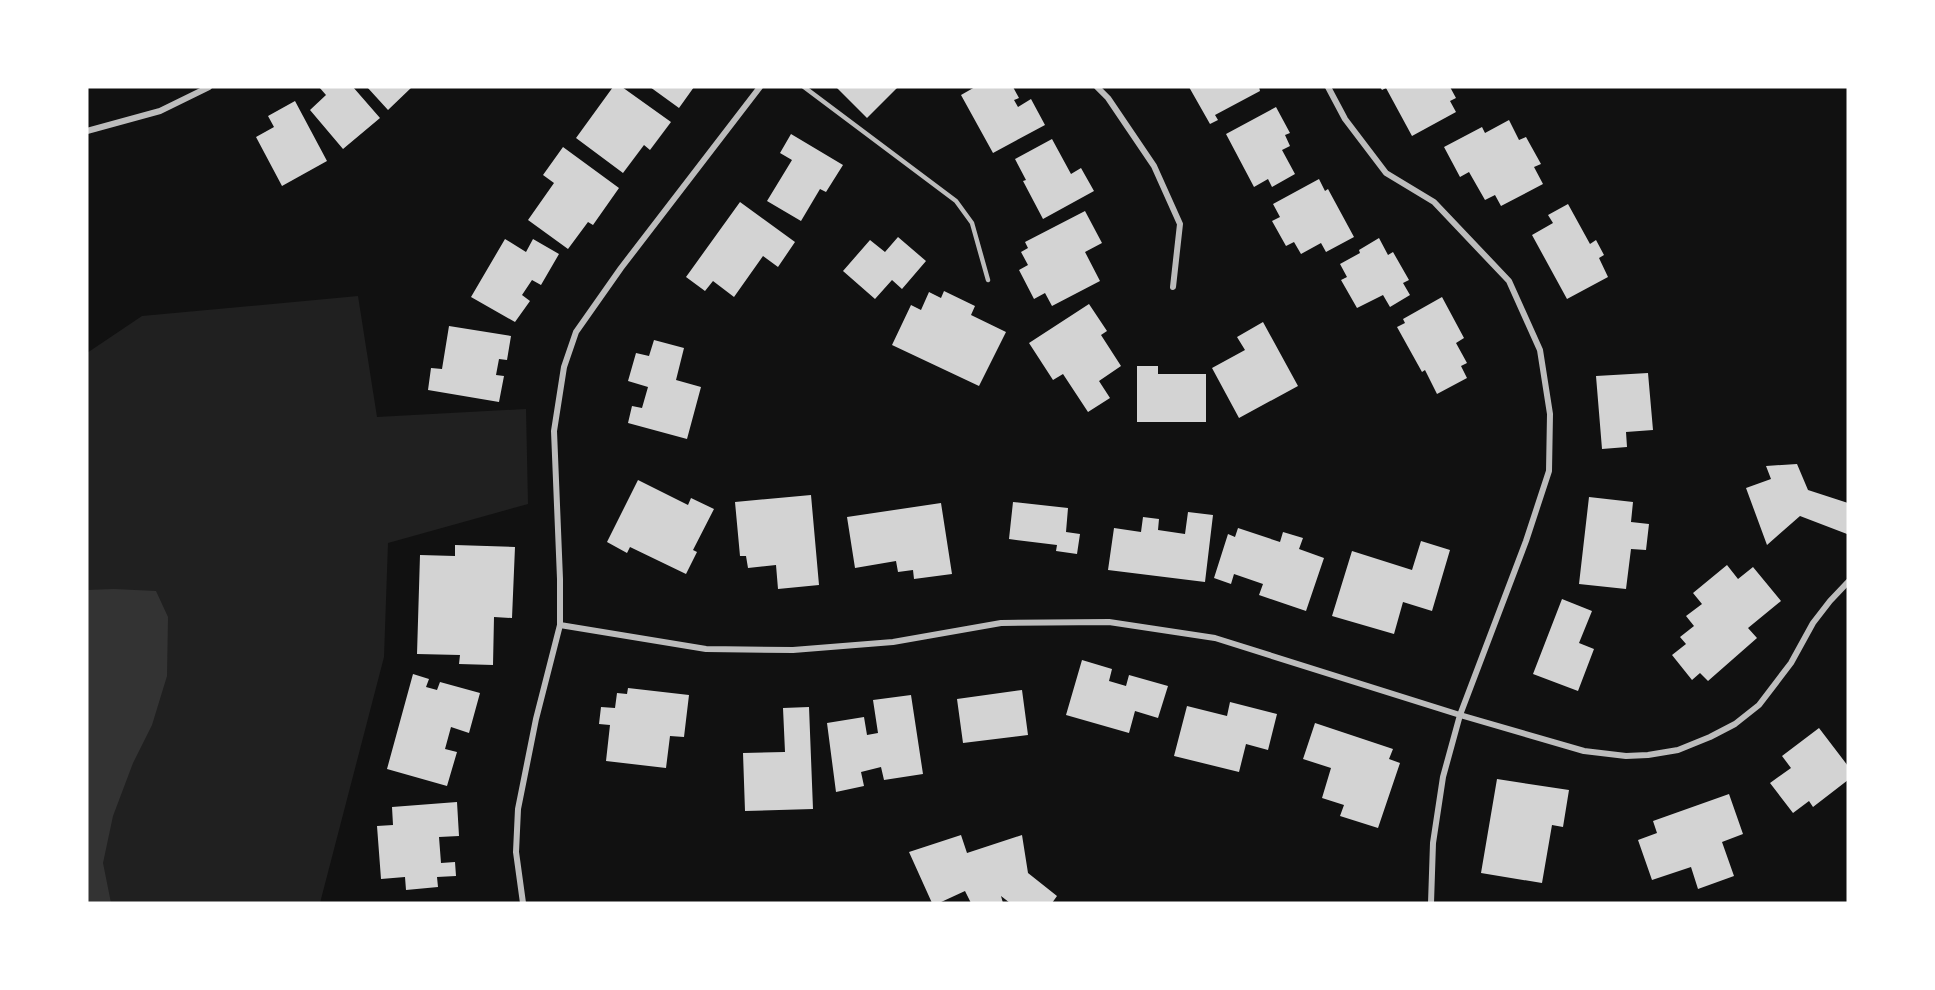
<svg xmlns="http://www.w3.org/2000/svg" width="1935" height="990" font-family="'Nunito Sans',sans-serif">
<style>
.green{fill:#202020}
.water{fill:#333}
.building{fill:#d3d3d3}
.lines{fill:none;stroke-linecap:round;stroke-linejoin:round}
.service{stroke:#bcbcbc;stroke-width:4.5}
.minor{stroke:#bcbcbc;stroke-width:6}
</style>
<rect width="100%" height="100%" fill="#111"/>
<!-- green -->
<path class="green" d="M 358,296 L 377,417 L 526,409 L 528,504 L 388,543 L 384,657 L 320,903 L 87,903 L 87,353 L 142,316 Z"/>
<!-- water -->
<path class="water" d="M 114,589 L 156,591 L 168,617 L 167,676 L 152,725 L 133,763 L 113,816 L 103,863 L 111,903 L 87,903 L 87,590 Z"/>
<!-- building -->
<path class="building" d="M 319,87 L 353,87 L 380,118 L 343,149 L 310,110 L 326,95 Z
M 367,87 L 412,87 L 388,110 Z
M 613,87 L 622,87 L 671,122 L 650,150 L 644,145 L 623,173 L 576,138 Z
M 650,87 L 694,87 L 679,108 Z
M 836,87 L 898,87 L 867,118 Z
M 975,87 L 1013,87 L 1019,98 L 1014,100 L 1018,107 L 1031,99 L 1045,125 L 993,153 L 961,95 Z
M 1189,87 L 1259,87 L 1260,91 L 1215,115 L 1218,120 L 1210,124 Z
M 1380,87 L 1450,87 L 1456,98 L 1450,101 L 1456,112 L 1412,136 L 1386,88 L 1382,90 Z
M 295,101 L 327,161 L 282,186 L 256,137 L 274,127 L 268,116 Z
M 1276,107 L 1290,133 L 1285,135 L 1290,146 L 1282,150 L 1295,174 L 1272,187 L 1268,179 L 1254,187 L 1226,134 Z
M 1509,120 L 1519,140 L 1526,137 L 1541,164 L 1534,167 L 1543,184 L 1501,206 L 1495,195 L 1485,200 L 1469,172 L 1460,177 L 1444,147 L 1482,127 L 1485,133 Z
M 791,134 L 843,165 L 826,192 L 820,189 L 801,221 L 767,201 L 792,160 L 780,153 Z
M 1052,139 L 1071,174 L 1081,168 L 1094,191 L 1043,219 L 1023,181 L 1026,180 L 1015,159 Z
M 563,147 L 619,188 L 593,225 L 588,222 L 568,249 L 528,220 L 554,183 L 543,175 Z
M 1319,179 L 1325,191 L 1328,189 L 1354,237 L 1326,252 L 1321,243 L 1301,254 L 1294,242 L 1286,246 L 1272,221 L 1280,217 L 1273,204 Z
M 740,202 L 795,242 L 778,267 L 763,256 L 734,297 L 713,281 L 705,291 L 686,277 Z
M 1568,204 L 1590,244 L 1596,240 L 1604,255 L 1599,258 L 1608,277 L 1567,299 L 1532,235 L 1553,223 L 1548,215 Z
M 1085,211 L 1102,243 L 1085,252 L 1100,281 L 1052,306 L 1045,293 L 1034,299 L 1019,270 L 1028,265 L 1021,252 L 1028,248 L 1025,242 Z
M 898,237 L 926,261 L 902,289 L 892,280 L 875,299 L 843,271 L 870,240 L 885,252 Z
M 1379,238 L 1388,255 L 1393,252 L 1409,280 L 1403,283 L 1410,295 L 1390,307 L 1383,295 L 1357,308 L 1341,280 L 1347,277 L 1340,264 L 1360,253 L 1359,250 Z
M 505,239 L 526,252 L 533,239 L 559,254 L 541,285 L 532,280 L 522,295 L 530,301 L 515,322 L 471,297 Z
M 944,291 L 975,306 L 971,315 L 1006,332 L 979,386 L 892,345 L 911,305 L 921,310 L 929,292 L 941,298 Z
M 1442,297 L 1464,338 L 1456,343 L 1467,363 L 1461,366 L 1467,378 L 1437,394 L 1425,370 L 1422,372 L 1397,327 L 1405,323 L 1403,319 Z
M 1089,304 L 1107,331 L 1101,335 L 1121,366 L 1099,381 L 1110,398 L 1088,412 L 1063,374 L 1053,380 L 1029,343 Z
M 1263,322 L 1298,386 L 1239,418 L 1212,368 L 1245,350 L 1237,337 Z
M 449,326 L 511,336 L 507,360 L 499,359 L 496,375 L 504,376 L 499,402 L 428,390 L 431,368 L 442,369 Z
M 654,340 L 684,348 L 676,380 L 701,387 L 687,439 L 628,423 L 632,406 L 642,408 L 648,387 L 628,381 L 636,353 L 649,356 Z
M 1137,366 L 1158,366 L 1158,374 L 1206,374 L 1206,422 L 1137,422 Z
M 1648,373 L 1653,430 L 1626,432 L 1627,447 L 1602,449 L 1596,376 Z
M 1797,464 L 1808,490 L 1848,503 L 1847,534 L 1800,516 L 1767,545 L 1746,488 L 1771,479 L 1766,466 Z
M 638,480 L 688,505 L 691,498 L 714,509 L 693,550 L 697,552 L 686,574 L 630,547 L 627,553 L 607,542 Z
M 811,495 L 819,585 L 778,589 L 776,565 L 748,568 L 746,556 L 740,556 L 735,502 Z
M 1589,497 L 1633,502 L 1631,522 L 1649,524 L 1646,550 L 1631,549 L 1626,589 L 1579,584 Z
M 1013,502 L 1068,508 L 1066,532 L 1080,534 L 1077,554 L 1056,551 L 1057,545 L 1009,539 Z
M 941,503 L 952,574 L 914,579 L 913,570 L 898,572 L 896,561 L 855,568 L 847,517 Z
M 1188,512 L 1213,515 L 1205,582 L 1108,570 L 1114,528 L 1141,532 L 1143,517 L 1159,519 L 1158,530 L 1185,534 Z
M 1238,528 L 1280,542 L 1283,532 L 1303,538 L 1299,549 L 1324,558 L 1306,611 L 1259,595 L 1263,584 L 1234,574 L 1231,584 L 1214,578 L 1228,534 L 1235,537 Z
M 1421,541 L 1450,550 L 1432,611 L 1403,602 L 1394,634 L 1332,616 L 1352,551 L 1412,570 Z
M 455,545 L 515,547 L 512,618 L 494,617 L 493,665 L 459,664 L 460,655 L 417,654 L 420,555 L 455,556 Z
M 1727,565 L 1738,579 L 1753,567 L 1781,601 L 1748,628 L 1757,638 L 1708,681 L 1700,673 L 1692,680 L 1672,655 L 1686,644 L 1680,637 L 1694,626 L 1686,616 L 1702,604 L 1693,593 Z
M 1562,599 L 1592,611 L 1579,643 L 1594,649 L 1578,691 L 1533,674 Z
M 1082,660 L 1112,669 L 1109,681 L 1126,686 L 1129,675 L 1168,686 L 1158,718 L 1135,711 L 1129,733 L 1066,715 Z
M 413,674 L 429,679 L 426,687 L 437,690 L 440,682 L 480,693 L 469,733 L 451,727 L 445,749 L 457,752 L 447,786 L 387,769 Z
M 628,688 L 689,695 L 684,737 L 670,736 L 666,768 L 606,761 L 610,725 L 599,724 L 601,707 L 615,708 L 617,693 L 627,694 Z
M 1022,690 L 1028,735 L 963,743 L 957,699 Z
M 911,695 L 923,774 L 884,780 L 881,767 L 861,772 L 864,786 L 836,792 L 827,723 L 864,717 L 867,735 L 878,733 L 873,700 Z
M 1230,702 L 1277,714 L 1268,750 L 1246,744 L 1239,772 L 1174,756 L 1187,706 L 1227,716 Z
M 809,707 L 813,809 L 745,811 L 743,753 L 785,752 L 783,708 Z
M 1315,723 L 1393,749 L 1389,759 L 1400,763 L 1378,828 L 1340,816 L 1344,805 L 1322,798 L 1331,768 L 1303,759 Z
M 1819,728 L 1848,766 L 1848,780 L 1813,807 L 1809,801 L 1793,813 L 1770,783 L 1791,768 L 1782,756 Z
M 1497,779 L 1569,790 L 1563,827 L 1552,825 L 1542,883 L 1481,873 Z
M 1729,794 L 1743,834 L 1722,842 L 1734,876 L 1698,889 L 1691,867 L 1652,880 L 1638,840 L 1657,833 L 1653,821 Z
M 457,802 L 459,836 L 439,837 L 441,863 L 455,862 L 456,876 L 437,877 L 438,887 L 406,890 L 405,877 L 381,879 L 377,826 L 393,825 L 392,807 Z
M 961,835 L 967,853 L 1022,835 L 1028,873 L 1057,896 L 1052,903 L 1010,903 L 1001,896 L 1003,903 L 971,903 L 965,891 L 939,903 L 932,903 L 909,852 Z"/>
<g class="lines">
<!-- service -->
<path class="service" d="M 804,87 L 956,201 L 972,223 L 988,280"/>
<!-- minor -->
<path class="minor" d="M 1097,87 L 1108,98 L 1154,166 L 1180,224 L 1173,287
M 1328,87 L 1345,119 L 1386,173 L 1434,202 L 1509,281 L 1540,350 L 1550,414 L 1549,471 L 1526,541 L 1460,715 L 1443,777 L 1433,843 L 1431,903
M 87,131 L 160,111 L 209,87
M 560,625 L 706,649 L 793,650 L 893,642 L 1001,623 L 1109,622 L 1215,638 L 1460,715 L 1584,751 L 1626,756 L 1648,755 L 1678,750 L 1710,737 L 1735,724 L 1759,705 L 1791,663 L 1813,623 L 1830,601 L 1848,582
M 523,903 L 516,852 L 518,809 L 536,719 L 560,625 L 560,579 L 554,431 L 564,367 L 576,332 L 621,268 L 760,87"/>
</g>
<!-- border -->
<rect width="1935" height="990" fill="none" stroke="#ffffff" stroke-width="177"/>
</svg>
